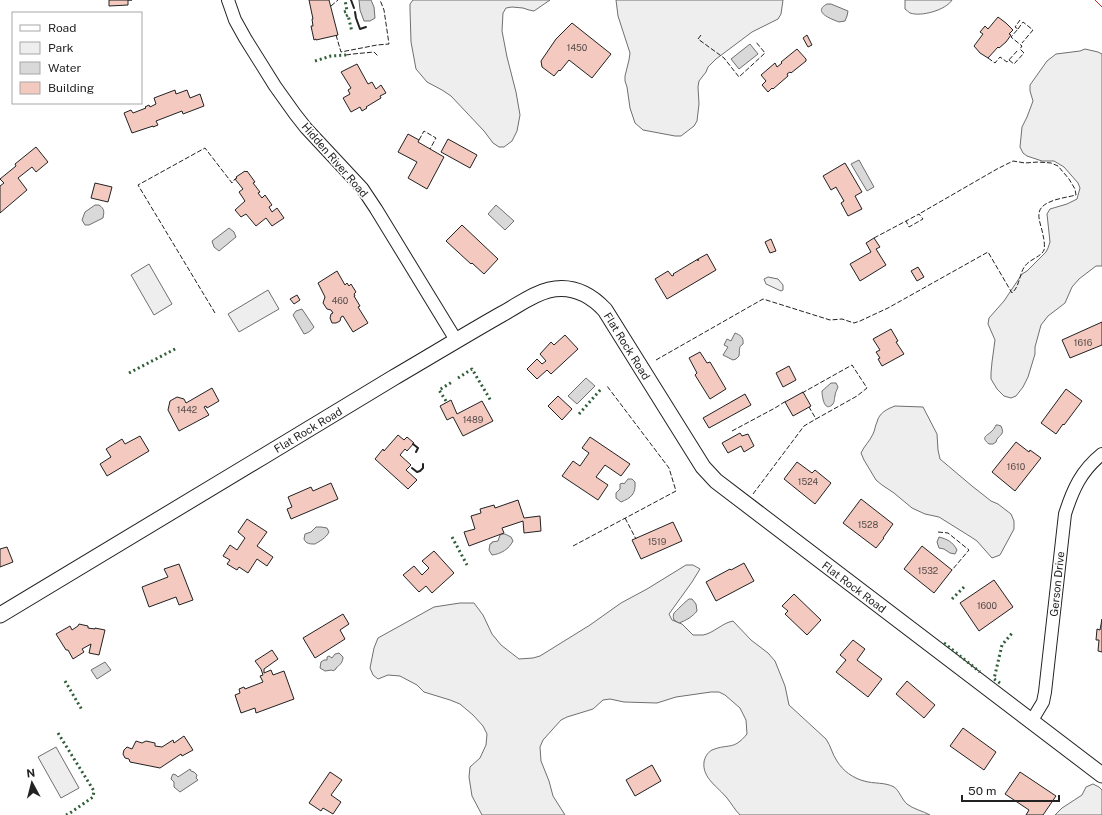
<svg xmlns="http://www.w3.org/2000/svg" width="1102" height="815" font-family="'Public Sans',sans-serif">
<style>
.green{fill:#eee;stroke:#6f6f6f}
.water{fill:#d9d9d9;stroke:#6f6f6f}
.building{fill:#f3c9c0;stroke:#222}
.lines{fill:none;stroke-linecap:round;stroke-linejoin:round}
.minor-casing{stroke:#222;stroke-width:14}
.tertiary-casing{stroke:#222;stroke-width:17}
.minor{stroke:#fff;stroke-width:12}
.tertiary{stroke:#fff;stroke-width:15}
.hedge{stroke:#2f5e38;stroke-width:3;stroke-dasharray:2 3;stroke-linecap:butt}
.fence{stroke:#222;stroke-width:1;stroke-dasharray:5 2;stroke-linecap:butt}
.wall{stroke:#222;stroke-width:2}
.power{stroke:#c62828;stroke-width:1;stroke-dasharray:14 3 2 3;stroke-linecap:butt}
.labels{text-anchor:middle;dominant-baseline:central;stroke-width:3;stroke-linejoin:round;paint-order:stroke}
.number-label{font-size:9px;fill:#564c4a}
.street-label{font-size:11px;fill:#222;stroke:#fff}
</style>
<rect width="100%" height="100%" fill="#fff"/>
<!-- green -->
<path class="green" d="M 413,0 L 550,0 L 534,11 L 529,10 L 523,8 L 512,7 L 506,8 L 503,13 L 502,31 L 507,57 L 516,92 L 520,115 L 517,131 L 512,141 L 504,147 L 499,147 L 493,143 L 484,131 L 451,96 L 442,90 L 427,82 L 416,69 L 411,42 L 410,10 L 410,4 Z
M 616,0 L 783,0 L 781,14 L 778,19 L 752,32 L 716,59 L 708,67 L 706,72 L 699,81 L 698,87 L 699,104 L 697,121 L 694,126 L 681,136 L 675,136 L 643,130 L 635,123 L 630,108 L 627,87 L 625,81 L 625,76 L 629,60 L 630,53 L 618,16 Z
M 905,0 L 952,0 C 946,10 921,17 910,13 C 908,12 907,10 905,9 Z
M 1085,49 L 1098,52 L 1102,54 L 1102,266 L 1096,266 L 1079,279 L 1072,287 L 1065,303 L 1048,316 L 1041,325 L 1035,347 L 1035,354 L 1028,377 L 1023,387 L 1016,396 L 1011,398 L 1004,396 L 997,389 L 991,379 L 991,373 L 992,362 L 995,340 L 988,324 L 989,318 L 1004,301 L 1022,274 L 1027,271 L 1046,252 L 1048,248 L 1050,242 L 1047,214 L 1050,209 L 1067,204 L 1077,199 L 1080,188 L 1078,183 L 1064,167 L 1054,161 L 1042,161 L 1027,156 L 1023,153 L 1020,147 L 1022,127 L 1027,117 L 1033,101 L 1030,91 L 1030,85 L 1047,61 L 1056,54 L 1080,51 Z
M 149,264 L 172,304 L 154,315 L 131,275 Z
M 768,277 L 778,279 L 783,285 L 783,290 L 781,291 L 766,284 L 764,279 Z
M 268,290 L 279,309 L 239,332 L 228,314 Z
M 895,406 L 923,407 L 937,434 L 938,450 L 940,459 L 972,486 L 991,501 L 998,504 L 1011,514 L 1014,521 L 1014,529 L 1000,555 L 992,558 L 977,541 L 971,537 L 939,517 L 925,514 L 912,508 L 894,493 L 882,485 L 876,480 L 864,460 L 861,453 C 864,446 870,441 873,434 C 875,430 875,426 877,422 C 879,413 887,409 895,406 Z
M 686,565 L 693,565 L 700,569 L 692,582 L 669,614 L 672,620 L 682,624 L 693,635 C 696,635 700,635 703,635 C 714,633 722,623 733,621 L 751,640 L 768,653 L 775,661 L 785,686 L 789,705 L 826,739 C 831,746 832,754 837,761 C 843,771 853,778 864,781 C 874,784 885,782 894,787 C 899,790 902,800 907,804 C 913,809 923,811 930,815 L 740,815 C 735,810 731,803 727,798 C 718,787 702,778 704,762 C 705,757 707,753 712,750 C 729,743 733,751 747,734 L 746,720 L 740,708 L 725,695 L 719,692 L 711,692 L 676,697 L 657,703 L 624,702 L 610,699 L 603,700 L 593,709 L 567,717 L 561,720 L 543,740 L 540,747 L 541,761 L 549,781 L 553,796 L 565,815 L 482,815 L 472,796 L 469,777 L 470,767 L 480,758 L 486,745 L 487,734 L 483,726 L 473,715 L 460,704 L 450,700 L 424,692 L 417,685 L 400,676 L 388,675 L 378,679 L 373,675 L 370,668 L 374,648 L 378,638 L 434,607 L 460,603 L 474,603 L 483,615 L 492,634 L 501,645 L 519,659 L 533,658 L 540,656 L 590,625 L 621,603 L 647,589 Z
M 56,747 L 79,788 L 61,798 L 38,757 Z
M 1093,784 L 1099,787 L 1102,790 L 1102,815 L 1055,815 L 1062,808 L 1082,795 L 1086,787 Z"/>
<!-- water -->
<path class="water" d="M 359,0 L 371,0 L 374,7 L 375,18 L 370,21 L 364,21 L 360,10 Z
M 827,4 L 831,4 L 848,11 L 847,16 L 845,21 L 839,22 C 831,19 812,12 827,4 Z
M 750,44 L 758,54 L 739,69 L 731,59 Z
M 859,160 L 874,187 L 867,191 L 851,164 Z
M 95,205 L 99,205 C 105,209 104,212 103,218 L 89,225 L 85,225 L 82,220 L 85,212 Z
M 496,205 L 514,221 L 505,230 L 488,214 Z
M 229,228 L 234,232 L 236,237 L 219,251 L 214,247 L 212,241 Z
M 302,309 L 314,327 C 311,331 308,333 304,334 L 293,315 L 296,311 Z
M 735,333 C 740,335 744,337 743,344 C 738,347 740,350 739,356 L 736,359 L 733,360 L 723,355 L 728,347 L 724,345 L 727,339 L 731,341 Z
M 586,378 L 595,386 L 577,404 L 568,396 Z
M 831,383 L 836,383 L 838,387 C 837,390 835,393 835,396 C 834,399 835,402 832,405 C 824,412 822,396 822,391 Z
M 996,425 L 998,425 L 1001,426 C 1006,436 997,435 996,442 L 993,444 L 989,444 C 980,437 987,436 992,431 C 994,429 995,427 996,425 Z
M 628,479 L 632,479 L 635,482 C 636,494 631,498 621,502 L 616,498 L 616,493 L 620,489 L 620,484 L 623,483 L 624,484 Z
M 316,527 L 321,527 L 327,528 L 329,532 C 326,538 320,541 315,544 C 310,544 306,544 304,539 L 305,534 L 311,532 Z
M 502,534 L 505,534 L 511,537 L 513,541 C 509,549 501,554 492,555 L 489,550 L 490,544 L 492,543 L 492,542 L 498,541 L 500,535 Z
M 939,537 C 947,539 953,542 957,550 L 955,554 L 950,553 L 944,549 L 939,548 L 937,542 Z
M 689,599 L 692,599 L 696,604 L 697,611 C 692,617 687,620 679,623 L 674,620 C 673,617 673,616 674,613 C 675,612 687,600 689,599 Z
M 339,653 L 343,657 C 343,662 340,665 336,668 L 336,669 L 333,671 L 332,670 L 325,671 L 320,668 L 321,662 L 324,660 L 327,660 L 327,657 L 329,656 L 332,658 L 335,654 Z
M 105,662 L 111,670 L 97,679 L 91,670 Z
M 190,769 L 191,771 L 194,772 L 197,775 L 196,778 L 198,780 L 180,792 L 174,787 L 174,782 L 171,779 L 172,776 L 173,774 L 176,775 L 178,777 Z"/>
<!-- building -->
<path class="building" d="M 109,0 L 132,0 L 128,0 L 128,5 L 109,6 Z
M 309,0 L 329,0 L 338,35 L 316,40 L 316,39 L 314,40 L 311,26 L 313,26 L 312,19 L 313,19 Z
M 998,17 L 1006,23 L 1013,30 L 1009,34 L 1011,35 L 1006,42 L 999,48 L 998,47 L 988,58 L 980,53 L 974,46 L 983,34 L 980,32 L 985,26 L 988,29 Z
M 572,23 L 611,54 L 592,78 L 569,60 L 560,71 L 559,70 L 554,76 L 542,67 L 541,61 L 556,39 Z
M 807,35 L 812,45 L 808,47 L 803,38 Z
M 797,49 L 806,59 L 806,61 L 791,73 L 790,72 L 787,74 L 788,76 L 773,89 L 772,88 L 768,92 L 762,85 L 766,81 L 761,75 L 775,63 L 777,67 L 782,63 L 781,62 Z
M 357,64 L 368,84 L 372,82 L 376,89 L 381,85 L 386,93 L 380,96 L 381,98 L 366,107 L 367,108 L 362,111 L 360,107 L 351,112 L 343,98 L 350,94 L 348,90 L 351,88 L 341,72 Z
M 175,90 L 176,94 L 187,90 L 190,98 L 200,94 L 204,106 L 183,114 L 182,111 L 156,121 L 158,125 L 153,127 L 153,126 L 132,133 L 124,113 L 131,110 L 133,113 L 146,108 L 145,107 L 149,105 L 150,107 L 156,104 L 154,98 Z
M 408,134 L 419,140 L 418,142 L 444,157 L 427,189 L 408,178 L 417,162 L 398,152 Z
M 448,139 L 477,155 L 470,168 L 441,152 Z
M 36,147 L 48,162 L 36,172 L 32,167 L 18,178 L 27,190 L 0,213 L 0,186 L 4,183 L 0,179 L 16,166 L 15,164 Z
M 845,163 L 862,192 L 855,196 L 862,209 L 848,216 L 841,203 L 844,201 L 837,189 L 836,187 L 831,190 L 823,176 Z
M 245,171 L 246,172 L 247,171 L 255,182 L 253,183 L 260,192 L 258,193 L 262,198 L 265,195 L 272,205 L 269,207 L 272,212 L 277,208 L 284,218 L 272,226 L 266,218 L 256,226 L 246,214 L 241,217 L 235,210 L 245,201 L 239,192 L 243,189 L 235,179 L 237,178 L 236,177 Z
M 95,183 L 112,187 L 108,202 L 91,198 Z
M 462,225 L 498,259 L 484,274 L 472,263 L 471,264 L 446,241 Z
M 874,238 L 880,247 L 876,249 L 886,265 L 860,281 L 850,264 L 871,252 L 866,243 Z
M 771,239 L 776,251 L 770,253 L 765,242 Z
M 707,254 L 716,270 L 667,299 L 655,279 L 668,271 L 672,276 L 674,275 L 673,274 L 698,259 L 698,261 L 698,259 Z
M 918,267 L 924,277 L 917,281 L 911,271 Z
M 337,271 L 345,285 L 347,283 L 349,286 L 351,284 L 356,292 L 354,294 L 355,296 L 354,296 L 360,306 L 358,307 L 368,323 L 353,332 L 343,316 L 341,317 L 340,321 L 336,323 L 332,323 L 330,318 L 331,314 L 333,313 L 331,310 L 327,309 L 323,303 L 325,297 L 318,283 Z
M 297,295 L 300,300 L 294,304 L 290,299 Z
M 1102,322 L 1102,345 L 1070,358 L 1062,340 Z
M 891,329 L 898,341 L 896,342 L 904,354 L 882,366 L 878,359 L 880,358 L 876,352 L 880,350 L 873,339 Z
M 565,335 L 578,349 L 551,374 L 547,370 L 537,379 L 527,369 L 537,359 L 542,364 L 546,361 L 540,354 L 551,342 L 554,345 Z
M 700,352 L 707,363 L 710,362 L 726,389 L 710,399 L 695,375 L 697,373 L 689,358 Z
M 789,366 L 796,380 L 783,387 L 776,373 Z
M 212,388 L 219,401 L 207,408 L 206,406 L 204,407 L 209,415 L 179,431 L 168,410 L 170,401 L 177,397 L 184,399 L 186,403 Z
M 1066,389 L 1082,401 L 1064,425 L 1063,424 L 1056,434 L 1041,423 Z
M 803,392 L 811,406 L 793,416 L 785,402 Z
M 745,394 L 751,405 L 709,428 L 703,418 Z
M 558,396 L 572,409 L 562,420 L 548,406 Z
M 451,400 L 457,414 L 482,401 L 493,421 L 463,436 L 453,417 L 447,420 L 440,406 Z
M 740,433 L 742,436 L 748,434 L 754,446 L 744,452 L 741,446 L 728,453 L 722,443 Z
M 398,435 L 404,440 L 407,437 L 414,443 L 407,451 L 405,449 L 400,455 L 411,465 L 406,470 L 417,480 L 408,489 L 375,459 L 383,449 L 384,451 Z
M 140,436 L 149,451 L 107,476 L 100,464 L 111,457 L 106,449 L 122,439 L 125,444 Z
M 590,437 L 630,464 L 621,476 L 605,465 L 596,477 L 608,485 L 598,500 L 562,476 L 573,461 L 580,466 L 589,453 L 582,448 Z
M 1016,442 L 1029,452 L 1030,450 L 1041,458 L 1015,491 L 992,472 Z
M 797,462 L 812,473 L 815,470 L 831,483 L 815,504 L 784,479 Z
M 331,483 L 338,499 L 291,519 L 287,509 L 292,507 L 288,497 L 311,487 L 313,491 Z
M 861,499 L 893,524 L 883,538 L 884,538 L 876,548 L 843,523 Z
M 518,500 L 524,518 L 540,516 L 541,531 L 524,533 L 523,521 L 502,528 L 504,533 L 469,546 L 464,532 L 475,529 L 471,516 L 481,513 L 480,509 L 494,505 L 495,508 Z
M 247,519 L 267,532 L 257,546 L 273,557 L 267,566 L 257,559 L 248,573 L 239,567 L 237,570 L 227,564 L 230,560 L 223,556 L 230,545 L 237,550 L 245,538 L 238,532 Z
M 673,522 L 682,541 L 641,559 L 632,540 Z
M 922,546 L 952,570 L 934,593 L 904,569 Z
M 7,547 L 13,562 L 0,567 L 0,549 Z
M 434,551 L 454,573 L 432,593 L 426,586 L 419,592 L 403,575 L 414,566 L 422,575 L 429,568 L 422,561 Z
M 744,563 L 754,581 L 716,601 L 706,582 L 730,569 L 731,570 Z
M 179,564 L 193,600 L 179,605 L 176,597 L 149,607 L 142,587 L 168,577 L 164,569 Z
M 994,580 L 1013,607 L 979,631 L 960,603 Z
M 794,594 L 821,620 L 807,635 L 785,614 L 788,611 L 782,606 Z
M 343,614 L 349,624 L 340,630 L 345,639 L 315,658 L 303,638 Z
M 1102,619 L 1102,652 L 1098,651 L 1099,640 L 1096,640 L 1097,629 L 1100,630 Z
M 79,624 L 88,626 L 88,628 L 95,629 L 95,628 L 105,630 L 99,655 L 89,653 L 91,644 L 82,649 L 84,652 L 73,659 L 68,650 L 66,650 L 56,634 L 70,626 L 72,630 L 78,626 Z
M 853,640 L 865,649 L 857,660 L 882,679 L 868,697 L 836,672 L 846,660 L 840,655 Z
M 272,650 L 278,659 L 264,669 L 264,673 L 271,670 L 273,675 L 284,671 L 294,699 L 256,713 L 255,708 L 241,713 L 235,695 L 240,693 L 239,689 L 244,687 L 245,689 L 263,682 L 260,676 L 263,675 L 261,669 L 255,661 Z
M 907,681 L 935,705 L 924,718 L 896,694 Z
M 963,728 L 996,752 L 984,770 L 950,746 Z
M 184,736 L 193,750 L 182,756 L 181,754 L 160,768 L 130,762 L 129,759 L 125,758 L 123,754 L 124,750 L 127,747 L 132,749 L 136,741 L 142,743 L 146,741 L 155,743 L 155,746 L 162,747 L 173,740 L 174,743 Z
M 652,765 L 661,781 L 635,796 L 626,780 Z
M 330,772 L 342,780 L 331,795 L 341,802 L 333,814 L 323,808 L 321,811 L 309,803 Z
M 1020,772 L 1056,796 L 1043,815 L 1026,815 L 1029,810 L 1005,794 Z"/>
<g class="lines">
<!-- minor casing -->
<g class="minor-casing">
<path id="minor" d="M 228,0 L 235,20 L 245,38 L 275,86 L 295,114 L 306,128 L 362,188 L 376,209 L 456,340
M 1031,722 L 1043,702 L 1045,692 L 1065,514 C 1073,489 1081,471 1102,454"/>
</g>
<!-- tertiary casing -->
<g class="tertiary-casing">
<path id="tertiary" d="M 0,615 C 131,537 262,457 393,378 C 429,357 465,335 502,314 C 517,306 532,294 549,290 C 571,285 590,294 605,310 L 703,467 L 716,481 L 1102,775"/>
</g>
<!-- minor -->
<use href="#minor" class="minor"/>
<!-- tertiary -->
<use href="#tertiary" class="tertiary"/>
<!-- hedge -->
<path class="hedge" d="M 344,12 L 347,11 L 345,0
M 346,16 L 348,15 L 352,32
M 315,61 L 331,56 L 346,55
M 129,373 L 177,348
M 458,378 L 472,369 L 491,401
M 446,401 L 439,390 L 452,382
M 579,414 L 602,388
M 452,537 L 467,565
M 952,599 L 964,587
M 944,643 L 980,672
M 65,681 L 82,710
M 1000,683 L 994,679 L 1002,645 L 1013,632
M 58,733 L 94,791 L 93,797 L 70,813 L 66,815"/>
<!-- fence -->
<path class="fence" d="M 331,6 L 338,0
M 1018,29 L 1023,22 L 1033,30 L 1022,43
M 336,35 L 341,52 L 377,45 L 389,44 L 384,10 L 380,0
M 701,35 L 698,39 L 724,58 L 739,77 L 765,53 L 756,42
M 346,55 L 353,54 L 374,52 L 378,56
M 988,58 L 995,63 L 1000,57 L 1007,62 L 1018,50
M 1009,60 L 1014,64 L 1024,53 L 1020,49 L 1022,46 L 1011,37 L 1018,29 L 1015,27 L 1020,20
M 419,140 L 424,131 L 436,138 L 430,149
M 874,238 L 906,221 L 909,227 L 923,219 L 919,214 L 906,221
M 215,313 L 138,185 L 205,148 L 232,183 L 235,179
M 656,360 L 763,299 L 830,320 L 842,319 L 854,323 L 860,321 L 888,308 L 988,252 L 1012,293 C 1020,286 1019,274 1025,266 C 1030,259 1041,257 1044,250 C 1045,246 1044,239 1043,235 C 1042,228 1038,220 1039,213 C 1041,200 1065,198 1076,195 L 1075,189 L 1069,179 L 1058,166 L 1051,163 L 1038,162 L 1025,163 L 1013,161 L 997,169 L 919,214
M 802,393 L 852,365 L 867,388 L 857,396 L 816,419 L 809,407
M 732,431 L 775,408 L 786,401
M 753,494 L 804,426 L 816,419
M 625,518 L 636,539
M 938,532 L 948,533 L 969,550 L 952,570
M 573,546 L 676,491 L 669,468 L 607,386"/>
<!-- wall -->
<path class="wall" d="M 351,0 L 354,8
M 355,12 L 356,18 L 360,29 L 366,27
M 413,444 L 418,448 L 416,452
M 412,468 L 417,472 L 420,471 L 423,468 L 423,464"/>
<!-- power -->
<path class="power" d="M 1095,0 L 1102,7"/>
</g>
<g class="labels">
<!-- number labels -->
<g class="number-label">
<text x="577" y="47">1450</text>
<text x="340" y="300">460</text>
<text x="1083" y="342">1616</text>
<text x="187" y="409">1442</text>
<text x="473" y="419">1489</text>
<text x="1016" y="466">1610</text>
<text x="808" y="481">1524</text>
<text x="868" y="524">1528</text>
<text x="657" y="541">1519</text>
<text x="928" y="570">1532</text>
<text x="987" y="605">1600</text>
</g>
<!-- street labels -->
<g class="street-label">
<text transform="translate(335 160) rotate(49)">Hidden River Road</text>
<text transform="translate(627 346) rotate(58)">Flat Rock Road</text>
<text transform="translate(308 430) rotate(-31)">Flat Rock Road</text>
<text transform="translate(1057 584) rotate(-84)">Gerson Drive</text>
<text transform="translate(854 587) rotate(37)">Flat Rock Road</text>
</g>
</g>
<!-- legend -->
<rect x="12" y="12" width="130" height="92" fill="#ffffff" stroke="#a7a7a7"/>
<rect x="20" y="25" width="20" height="6" fill="#ffffff" stroke="#a7a7a7"/>
<text x="48" y="32" font-size="12" fill="#222222">Road</text>
<rect x="20" y="42" width="20" height="12" fill="#eeeeee" stroke="#a7a7a7"/>
<text x="48" y="52" font-size="12" fill="#222222">Park</text>
<rect x="20" y="62" width="20" height="12" fill="#d9d9d9" stroke="#a7a7a7"/>
<text x="48" y="72" font-size="12" fill="#222222">Water</text>
<rect x="20" y="82" width="20" height="12" fill="#f3c9c0" stroke="#a7a7a7"/>
<text x="48" y="92" font-size="12" fill="#222222">Building</text>
<!-- north arrow -->
<g transform="translate(32 783) rotate(353)" stroke="#ffffff" stroke-width="3" paint-order="stroke">
<path d="M0-3L7 15L0 10L-7 15Z" fill="#222222"/>
<text y="-6" font-size="11" font-weight="bold" text-anchor="middle" fill="#222222">N</text>
</g>
<!-- scale -->
<path d="M962 795v6h97v-6" fill="none" stroke="#222222" stroke-width="2"/>
<text x="968" y="795" font-size="12" fill="#222222" stroke="#ffffff" stroke-width="3" paint-order="stroke">50 m</text>
</svg>
